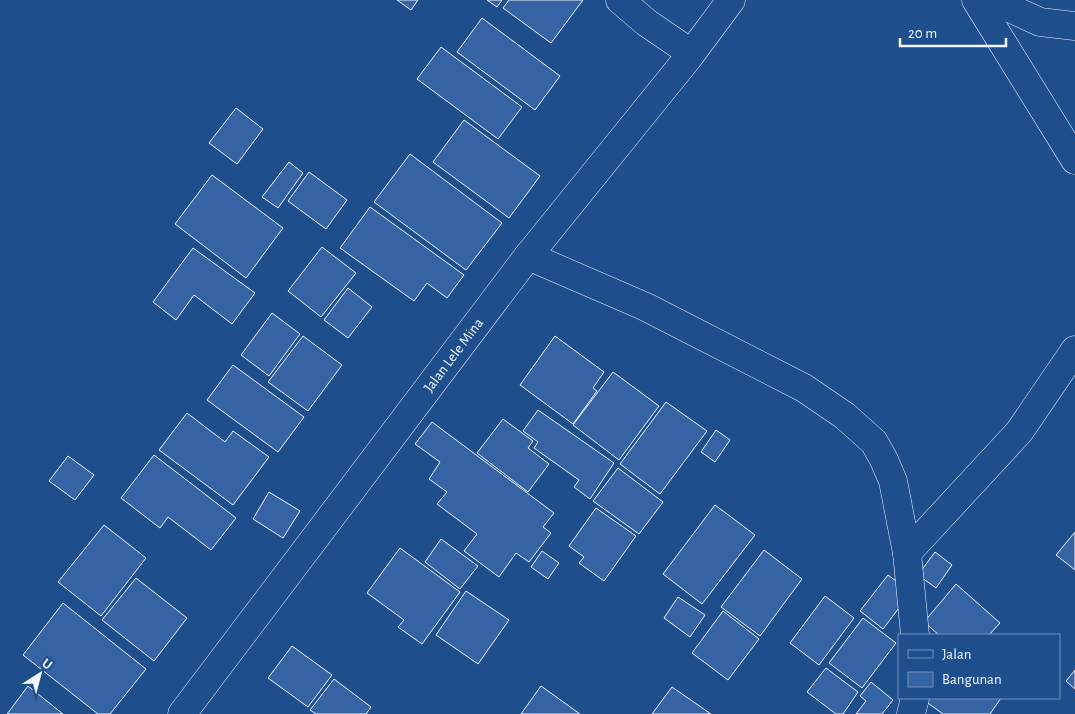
<svg xmlns="http://www.w3.org/2000/svg" width="1075" height="714" font-family="'Alegreya Sans',sans-serif">
<style>
.building{fill:#3563a3;stroke:#f2f6ff}
.lines{fill:none;stroke-linecap:round;stroke-linejoin:round}
.street-casing{stroke:#f2f6ff;stroke-width:29}
.street{stroke:#1f4e8c;stroke-width:28}
.labels{text-anchor:middle;dominant-baseline:central;stroke-width:4;stroke-linejoin:round;paint-order:stroke}
.street-label{font-size:15px;fill:#f2f6ff;stroke:#1f4e8c}
</style>
<rect width="100%" height="100%" fill="#1f4e8c"/>
<!-- building -->
<path class="building" d="M 397,0 L 418,0 L 411,10 Z
M 487,0 L 502,0 L 497,7 Z
M 509,0 L 583,0 L 551,43 L 503,8 Z
M 482,18 L 560,76 L 535,110 L 457,52 Z
M 441,47 L 522,107 L 498,139 L 417,79 Z
M 236,108 L 263,129 L 237,164 L 209,143 Z
M 464,120 L 540,176 L 509,218 L 433,162 Z
M 410,154 L 502,223 L 466,270 L 374,202 Z
M 289,162 L 303,173 L 278,208 L 262,197 Z
M 309,172 L 347,200 L 326,229 L 288,201 Z
M 212,175 L 283,228 L 246,278 L 175,224 Z
M 370,207 L 464,275 L 447,298 L 427,283 L 414,301 L 340,248 Z
M 322,247 L 356,273 L 321,317 L 288,291 Z
M 193,248 L 255,293 L 232,324 L 194,295 L 176,320 L 153,302 Z
M 348,288 L 372,307 L 348,338 L 324,320 Z
M 272,313 L 300,334 L 269,376 L 241,355 Z
M 303,336 L 342,365 L 308,411 L 268,382 Z
M 555,336 L 604,372 L 593,388 L 597,391 L 573,424 L 520,385 Z
M 233,365 L 304,417 L 278,452 L 207,400 Z
M 613,372 L 659,406 L 619,460 L 573,425 Z
M 666,402 L 707,431 L 660,494 L 620,464 Z
M 538,410 L 614,463 L 590,499 L 574,487 L 579,480 L 534,448 L 538,442 L 523,431 Z
M 187,413 L 225,442 L 233,431 L 269,457 L 233,505 L 159,450 Z
M 503,419 L 533,441 L 528,448 L 549,464 L 528,492 L 477,453 Z
M 432,422 L 554,513 L 543,527 L 551,533 L 529,562 L 516,553 L 499,577 L 464,551 L 477,534 L 437,504 L 447,492 L 429,479 L 440,462 L 415,444 Z
M 716,430 L 730,440 L 715,462 L 701,452 Z
M 154,455 L 236,518 L 211,550 L 168,517 L 160,528 L 121,498 Z
M 68,456 L 94,475 L 75,500 L 49,481 Z
M 618,468 L 663,502 L 639,534 L 593,501 Z
M 269,492 L 300,511 L 283,538 L 253,519 Z
M 715,505 L 755,535 L 702,604 L 663,574 Z
M 596,508 L 636,536 L 604,581 L 579,563 L 584,557 L 569,546 Z
M 104,525 L 146,558 L 101,616 L 58,582 Z
M 1075,532 L 1075,570 L 1056,555 Z
M 441,539 L 478,566 L 460,589 L 425,562 Z
M 400,548 L 460,592 L 422,644 L 398,627 L 404,620 L 367,593 Z
M 764,550 L 802,579 L 760,636 L 721,607 Z
M 542,551 L 559,563 L 548,579 L 531,567 Z
M 935,552 L 952,565 L 936,588 L 918,575 Z
M 888,575 L 911,592 L 883,629 L 860,611 Z
M 136,578 L 187,618 L 154,661 L 102,620 Z
M 956,584 L 1000,623 L 989,635 L 939,635 L 924,622 Z
M 466,591 L 509,620 L 478,664 L 436,635 Z
M 825,596 L 854,618 L 819,665 L 790,643 Z
M 678,597 L 705,615 L 690,637 L 664,618 Z
M 63,603 L 146,669 L 110,714 L 98,714 L 23,655 Z
M 723,611 L 759,639 L 728,680 L 692,653 Z
M 863,618 L 896,643 L 862,688 L 829,663 Z
M 292,646 L 332,675 L 308,707 L 268,678 Z
M 826,668 L 858,692 L 843,714 L 836,714 L 807,692 Z
M 1075,670 L 1075,689 L 1066,681 Z
M 334,679 L 371,707 L 366,714 L 316,714 L 310,710 Z
M 871,682 L 893,700 L 882,714 L 856,714 L 866,701 L 860,696 Z
M 28,686 L 63,714 L 7,714 Z
M 541,686 L 580,714 L 521,714 Z
M 672,687 L 711,714 L 652,714 Z
M 927,698 L 1001,698 L 990,714 L 943,714 L 925,701 Z"/>
<g class="lines">
<!-- street casing -->
<g class="street-casing">
<g id="street">
<path d="M 620,0 L 647,23 L 691,53"/>
<path d="M 976,0 L 1075,160"/>
<path d="M 992,0 L 1040,22 L 1075,26"/>
<path d="M 528,256 L 646,307 L 804,388 L 845,416 L 874,442 L 884,460 L 893,481 L 907,553 L 915,635"/>
<path d="M 907,553 L 1019,432 L 1075,350"/>
<path id="s1" d="M 182,714 L 528,256 L 688,58 L 731,0"/>
<path d="M 911,714 L 915,698"/>
</g>
</g>
<!-- street -->
<use href="#street" class="street"/>
</g>
<g class="labels">
<!-- street labels -->
<g class="street-label">
<text stroke="none"><textPath href="#s1" startOffset="450">Jalan Lele Mina</textPath></text>
</g>
</g>
<!-- legend -->
<rect x="898" y="634" width="162" height="65" fill="#1f4e8c" stroke="#7391ba"/>
<rect x="908" y="650" width="25" height="8" fill="#1f4e8c" stroke="#7391ba"/>
<text x="942" y="659" font-size="15" fill="#f2f6ff">Jalan</text>
<rect x="908" y="672" width="25" height="15" fill="#3563a3" stroke="#7391ba"/>
<text x="942" y="684" font-size="15" fill="#f2f6ff">Bangunan</text>
<!-- north arrow -->
<g transform="translate(40 674) rotate(36)" stroke="#1f4e8c" stroke-width="4" paint-order="stroke">
<path d="M0-4L9 19L0 12L-9 19Z" fill="#f2f6ff"/>
<text y="-8" font-size="14" font-weight="bold" text-anchor="middle" fill="#f2f6ff">U</text>
</g>
<!-- scale -->
<path d="M900 38v8h106v-8" fill="none" stroke="#f2f6ff" stroke-width="2.5"/>
<text x="908" y="38" font-size="15" fill="#f2f6ff" stroke="#1f4e8c" stroke-width="4" paint-order="stroke">20 m</text>
</svg>
